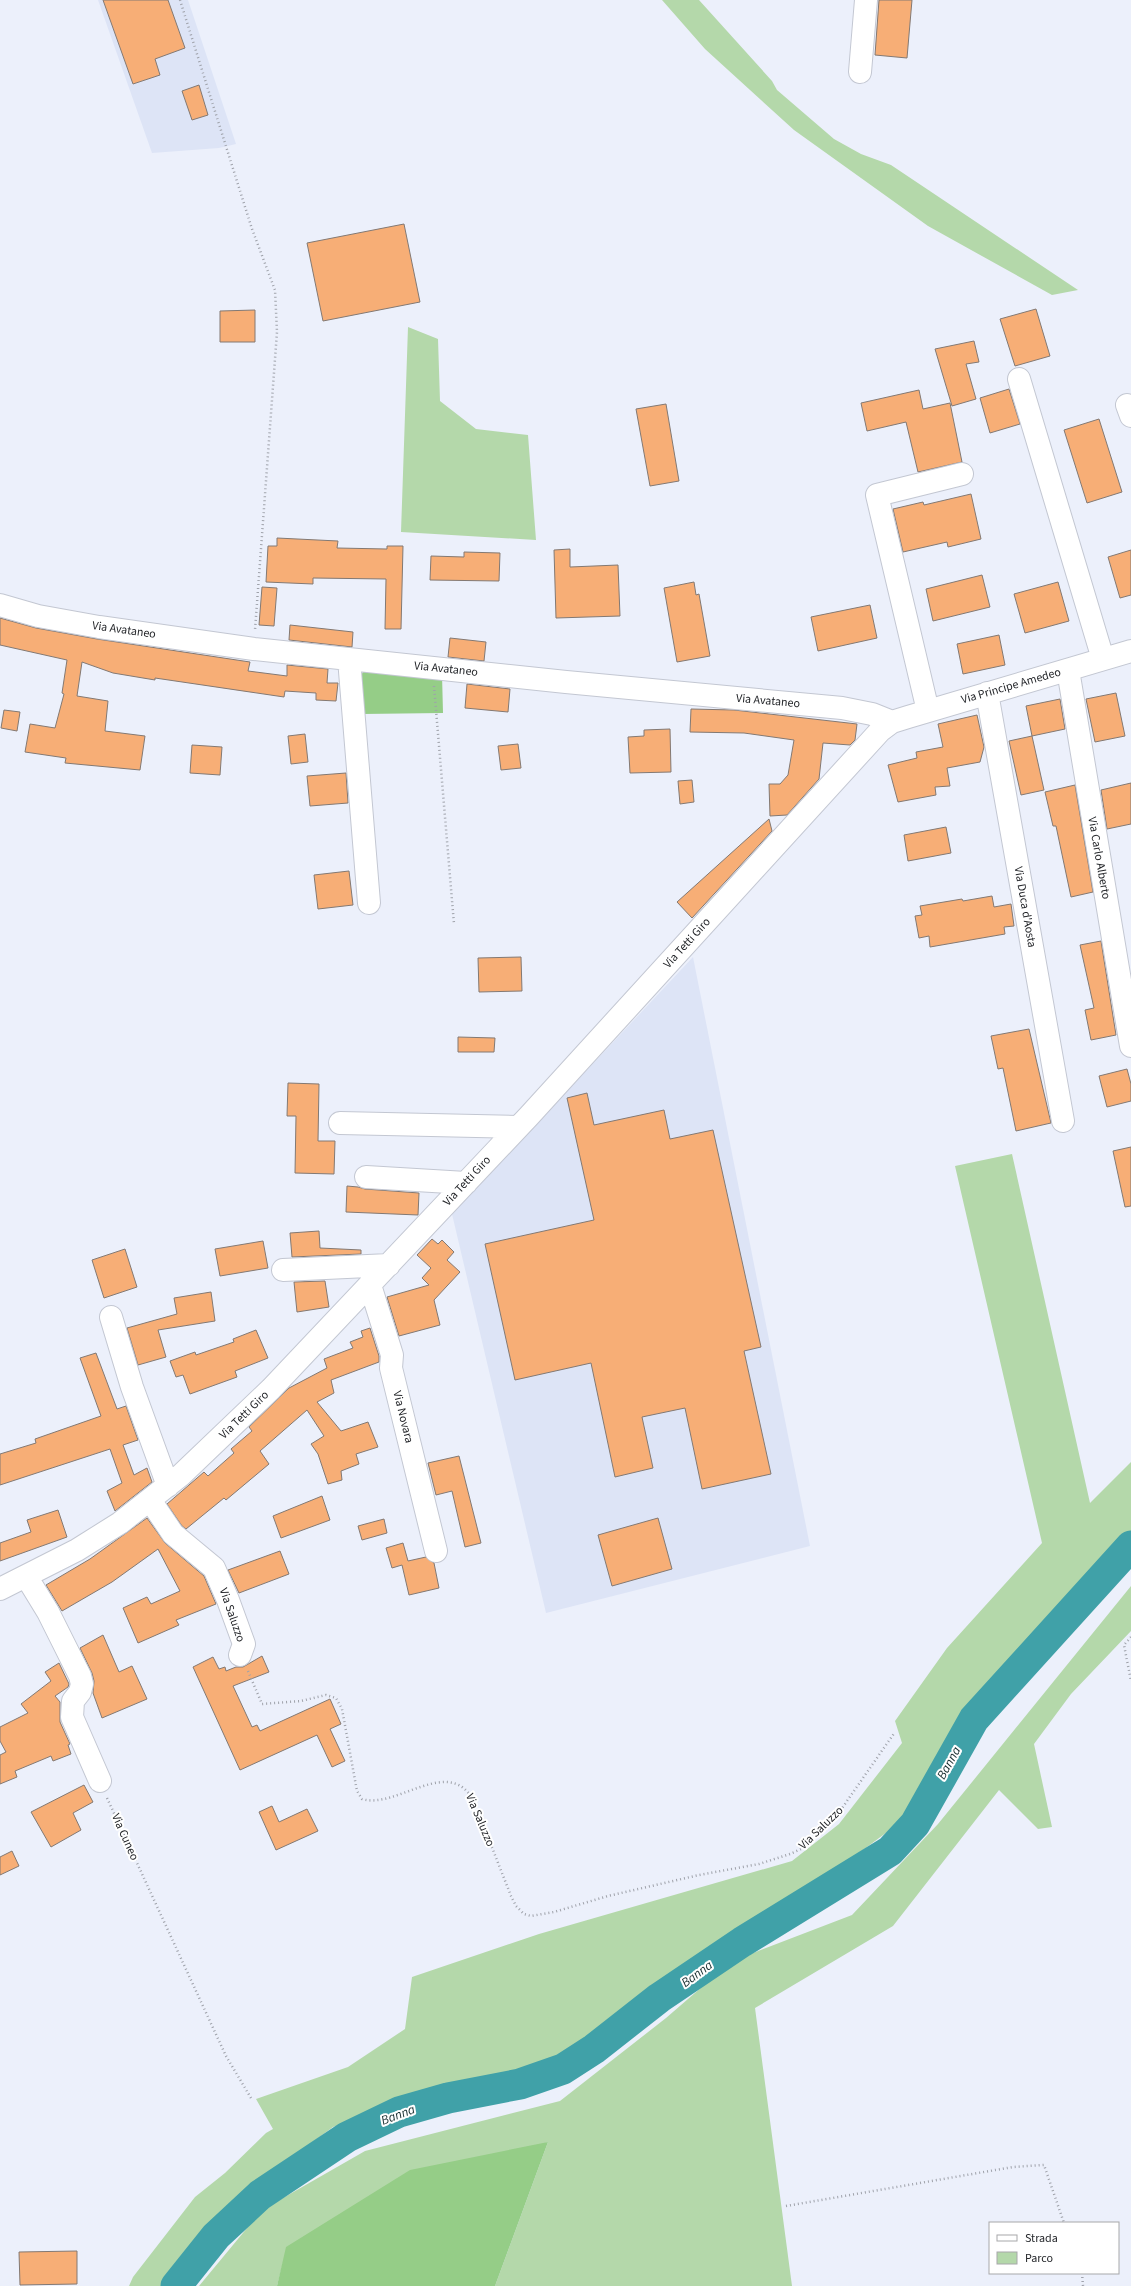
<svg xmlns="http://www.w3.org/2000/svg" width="1131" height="2286" font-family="'Source Sans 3',sans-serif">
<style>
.built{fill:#dde4f6}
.green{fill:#b4d8aa}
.forest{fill:#95cd87}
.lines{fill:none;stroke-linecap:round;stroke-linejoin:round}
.river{stroke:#40a1a8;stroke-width:31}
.building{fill:#f7ae76;stroke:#837973}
.minor-casing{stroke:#c3c7d2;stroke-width:24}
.path{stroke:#9fa2aa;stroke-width:2.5;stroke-dasharray:1 3;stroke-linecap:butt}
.minor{stroke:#fff;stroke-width:22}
.labels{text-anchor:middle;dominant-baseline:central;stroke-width:4;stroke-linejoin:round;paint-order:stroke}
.street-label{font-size:12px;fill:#24262a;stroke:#fff}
.water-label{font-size:13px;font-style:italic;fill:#172d2f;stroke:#fff}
</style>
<rect width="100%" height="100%" fill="#ecf0fb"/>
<!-- built -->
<path class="built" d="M 98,0 L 188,0 L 236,144 L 219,148 L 152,153 Z
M 693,957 L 810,1546 L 546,1613 L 452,1214 Z"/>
<!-- green -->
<path class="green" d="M 662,0 L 699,0 L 772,81 L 777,90 L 834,139 L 861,154 L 891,165 L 1078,290 L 1052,295 L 928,226 L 794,130 L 705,49 Z
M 408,327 L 438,339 L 440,401 L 476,429 L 528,435 L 536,540 L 401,532 Z
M 1012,1154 L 1090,1503 L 1131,1462 L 1131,1540 L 965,1723 L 902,1821 L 778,1913 L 700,1956 L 605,2034 L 523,2076 L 422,2099 L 333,2127 L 249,2189 L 176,2262 L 162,2286 L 129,2286 L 133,2277 L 195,2197 L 225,2173 L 266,2133 L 273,2129 L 256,2099 L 348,2067 L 405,2029 L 412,1977 L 539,1934 L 792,1861 L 839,1824 L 902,1743 L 895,1721 L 947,1648 L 1042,1543 L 955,1166 Z
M 1131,1586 L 1131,1631 L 1071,1694 L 1034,1744 L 1052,1827 L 1038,1829 L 999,1790 L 893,1926 L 755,2008 L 792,2286 L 495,2286 L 548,2142 L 287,2247 L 277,2286 L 199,2286 L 262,2210 L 365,2151 L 560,2101 L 666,2018 L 732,1961 L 852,1915 L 938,1824 Z"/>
<!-- forest -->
<path class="forest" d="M 367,668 L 442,674 L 443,713 L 362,714 L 358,678 Z
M 548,2142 L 495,2286 L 277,2286 L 286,2247 L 410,2170 Z"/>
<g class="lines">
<!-- river -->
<path class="river" d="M 176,2286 L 216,2236 L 260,2195 L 347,2137 L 399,2112 L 448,2098 L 520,2084 L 563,2069 L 594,2049 L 659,1998 L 742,1942 L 890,1851 L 915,1824 L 974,1719 L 1131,1546"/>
</g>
<!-- building -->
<path class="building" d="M 103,0 L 168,0 L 185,48 L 155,59 L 160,75 L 133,84 Z
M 879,0 L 912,0 L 907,58 L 875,55 Z
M 199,85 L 208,115 L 192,120 L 182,91 Z
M 404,224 L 420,302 L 323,321 L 307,243 Z
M 1036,309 L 1050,356 L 1015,366 L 1000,319 Z
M 255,310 L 255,342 L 220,342 L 220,311 Z
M 974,341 L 979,362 L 966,364 L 976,399 L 952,406 L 935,349 Z
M 1009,389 L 1020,424 L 990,433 L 980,398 Z
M 919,390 L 923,409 L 950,403 L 962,462 L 918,472 L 906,422 L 867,431 L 861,403 Z
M 666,404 L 679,481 L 650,486 L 636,409 Z
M 1099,419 L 1122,492 L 1087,503 L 1064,430 Z
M 971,494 L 981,539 L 948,547 L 947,542 L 903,552 L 893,509 L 923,502 L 924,505 Z
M 277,538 L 338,541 L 337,548 L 387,549 L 387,546 L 403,546 L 401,629 L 385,629 L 386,579 L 313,578 L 313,584 L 266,582 L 268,546 L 277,546 Z
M 570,549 L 570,567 L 618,565 L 620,616 L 556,618 L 554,550 Z
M 1131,550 L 1131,595 L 1120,598 L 1108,557 Z
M 464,552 L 500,553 L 499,581 L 430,580 L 431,556 L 464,557 Z
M 982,575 L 990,607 L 933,621 L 926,589 Z
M 694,582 L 696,595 L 699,594 L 710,656 L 677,662 L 664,588 Z
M 1058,582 L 1069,621 L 1025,633 L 1014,594 Z
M 262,587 L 277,588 L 274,626 L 259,625 Z
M 870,605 L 877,638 L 818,651 L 811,617 Z
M 0,618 L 36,628 L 97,639 L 250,662 L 248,671 L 287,676 L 287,665 L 328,669 L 327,683 L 338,683 L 336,701 L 316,700 L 316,693 L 285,691 L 284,697 L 155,678 L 155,680 L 113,673 L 82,662 L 77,696 L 108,701 L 105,731 L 145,736 L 140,770 L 65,763 L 66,758 L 25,752 L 30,724 L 55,728 L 64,694 L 62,693 L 67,660 L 0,645 Z
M 290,625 L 353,632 L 352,647 L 289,640 Z
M 999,635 L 1005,665 L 963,674 L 957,644 Z
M 450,638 L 486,642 L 484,661 L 448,657 Z
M 467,684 L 510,689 L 508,712 L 465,708 Z
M 1116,693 L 1125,736 L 1095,742 L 1086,699 Z
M 1060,699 L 1065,729 L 1032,736 L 1026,706 Z
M 691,709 L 734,710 L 857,724 L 855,740 L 850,745 L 823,743 L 819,779 L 787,815 L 770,816 L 769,784 L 780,784 L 788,775 L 794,740 L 744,733 L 690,732 Z
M 4,710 L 20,712 L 17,731 L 1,728 Z
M 977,715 L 984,747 L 980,762 L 947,768 L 950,786 L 935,787 L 936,795 L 898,802 L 888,765 L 917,758 L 916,752 L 943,747 L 938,724 Z
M 670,729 L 671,772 L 630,773 L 628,737 L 644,736 L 644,730 Z
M 305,734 L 308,762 L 291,764 L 288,736 Z
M 1032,736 L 1044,790 L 1021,795 L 1009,741 Z
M 518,744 L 521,768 L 501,770 L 498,746 Z
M 192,745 L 222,747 L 220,775 L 190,773 Z
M 346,773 L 348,803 L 310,806 L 307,776 Z
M 692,780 L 694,802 L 680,804 L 678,781 Z
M 1131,783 L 1131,824 L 1107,829 L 1101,790 Z
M 1075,785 L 1093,892 L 1071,897 L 1056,826 L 1053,826 L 1045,792 Z
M 769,819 L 772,831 L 692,918 L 677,902 Z
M 946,827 L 951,853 L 908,861 L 904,835 Z
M 349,871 L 353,905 L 318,909 L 314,875 Z
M 992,896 L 994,907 L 1011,904 L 1014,926 L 1004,927 L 1005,934 L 930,947 L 929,936 L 919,938 L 915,916 L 922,915 L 920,906 L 962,899 L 963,901 Z
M 1101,941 L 1116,1035 L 1091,1040 L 1085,1010 L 1094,1008 L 1080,945 Z
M 521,957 L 522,991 L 479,992 L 478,958 Z
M 1029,1029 L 1051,1123 L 1016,1131 L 1003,1068 L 998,1069 L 991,1036 Z
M 458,1037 L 495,1038 L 494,1052 L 458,1052 Z
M 1127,1069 L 1131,1084 L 1131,1101 L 1107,1107 L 1099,1076 Z
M 288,1083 L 319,1084 L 318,1141 L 335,1141 L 334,1174 L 295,1173 L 296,1116 L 287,1116 Z
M 587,1093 L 594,1125 L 664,1110 L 670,1139 L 713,1130 L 761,1347 L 744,1351 L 771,1474 L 702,1489 L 685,1408 L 642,1417 L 653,1468 L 615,1477 L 591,1363 L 515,1380 L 485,1244 L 594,1220 L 567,1098 Z
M 1131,1147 L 1131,1206 L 1125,1207 L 1113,1151 Z
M 347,1186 L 358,1187 L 365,1189 L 419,1193 L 418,1215 L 346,1212 Z
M 319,1231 L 320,1248 L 361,1250 L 361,1254 L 292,1257 L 290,1233 Z
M 432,1239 L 438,1244 L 442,1240 L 454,1252 L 447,1260 L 460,1272 L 434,1300 L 440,1325 L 399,1336 L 387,1297 L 429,1285 L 422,1278 L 431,1268 L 417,1255 Z
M 263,1241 L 268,1268 L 220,1276 L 215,1249 Z
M 125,1249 L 137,1287 L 104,1298 L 92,1260 Z
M 325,1281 L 329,1307 L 297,1312 L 294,1282 Z
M 211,1292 L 215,1321 L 158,1330 L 166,1357 L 138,1365 L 127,1328 L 177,1314 L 174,1298 Z
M 370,1328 L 379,1356 L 379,1362 L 331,1380 L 334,1393 L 317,1402 L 341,1431 L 368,1422 L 378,1447 L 356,1454 L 359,1464 L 341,1471 L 342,1480 L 328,1484 L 318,1454 L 311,1444 L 324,1436 L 307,1410 L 260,1451 L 269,1464 L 226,1500 L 224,1498 L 186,1529 L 182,1526 L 167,1504 L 204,1472 L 208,1476 L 234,1453 L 231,1449 L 252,1431 L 249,1427 L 289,1388 L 327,1368 L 324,1359 L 353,1348 L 350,1342 L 363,1337 L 361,1331 Z
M 256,1330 L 268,1358 L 235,1371 L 237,1377 L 190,1394 L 183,1375 L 176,1377 L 170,1361 L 195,1352 L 196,1355 L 234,1342 L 233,1339 Z
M 96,1353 L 117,1409 L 126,1406 L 138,1440 L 123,1445 L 134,1475 L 147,1468 L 152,1482 L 115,1511 L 107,1491 L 122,1483 L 110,1449 L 0,1485 L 0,1454 L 36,1443 L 35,1439 L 101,1416 L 80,1358 Z
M 459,1456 L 481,1543 L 465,1547 L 452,1491 L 436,1495 L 428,1463 Z
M 322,1496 L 330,1520 L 281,1538 L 273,1516 Z
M 58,1510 L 67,1537 L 0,1561 L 0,1543 L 31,1532 L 27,1520 Z
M 147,1518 L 165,1543 L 204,1576 L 216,1604 L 176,1620 L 179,1625 L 138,1643 L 123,1608 L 147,1597 L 151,1604 L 180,1591 L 158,1549 L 112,1582 L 62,1611 L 46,1585 L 90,1559 Z
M 658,1518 L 672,1569 L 612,1586 L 598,1535 Z
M 384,1519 L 387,1533 L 362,1540 L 358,1526 Z
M 403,1543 L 408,1561 L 426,1557 L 434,1563 L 439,1588 L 409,1595 L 402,1565 L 392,1568 L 386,1548 Z
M 280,1551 L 289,1574 L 239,1593 L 228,1570 Z
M 103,1635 L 119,1672 L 132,1666 L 147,1699 L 102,1718 L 93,1693 L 94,1681 L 92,1673 L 80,1648 Z
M 262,1656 L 269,1672 L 233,1686 L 252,1727 L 257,1725 L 260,1731 L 330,1699 L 341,1724 L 330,1729 L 345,1761 L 332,1767 L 317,1735 L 240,1770 L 193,1667 L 213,1657 L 219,1669 L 225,1667 L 226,1671 L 236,1667 L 243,1667 Z
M 59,1663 L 69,1684 L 68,1687 L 55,1696 L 60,1702 L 60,1722 L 70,1744 L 68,1745 L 71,1754 L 53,1761 L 51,1756 L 15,1771 L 17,1777 L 0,1784 L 0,1755 L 6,1752 L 0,1741 L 0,1727 L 28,1713 L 21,1704 L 51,1681 L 45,1672 Z
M 84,1785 L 93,1802 L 73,1813 L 81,1830 L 51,1847 L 31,1812 Z
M 272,1806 L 279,1822 L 307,1809 L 318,1831 L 276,1850 L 259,1812 Z
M 12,1851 L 19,1866 L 0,1875 L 0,1857 Z
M 77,2251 L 77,2284 L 20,2285 L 19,2252 Z"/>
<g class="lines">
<!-- minor casing -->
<g class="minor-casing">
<path id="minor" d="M 860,72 L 866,0
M 1019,379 L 1103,659
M 1127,405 L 1131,416
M 0,605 L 38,616 L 99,627 L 254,649 L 566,682 L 842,708 L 872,714 L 892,722
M 349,659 L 369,903
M 1068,670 L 1131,1046
M 987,693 L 1063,1121
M 928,711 L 877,495 L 962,474
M 340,1123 L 518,1127
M 366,1177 L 466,1183
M 283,1270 L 389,1265
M 370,1285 L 392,1355 L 391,1368 L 436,1551
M 111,1317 L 132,1387 L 168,1486
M 150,1500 L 173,1534 L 214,1568 L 228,1600 L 244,1644 L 240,1655
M 26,1576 L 48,1612 L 80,1676 L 82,1684 L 80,1692 L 73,1701 L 72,1717 L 100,1781
M 0,1589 L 77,1550 L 120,1523 L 181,1475 L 271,1389 L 529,1116 L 880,731 L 892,722 L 908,717 L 1131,651"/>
</g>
<!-- path -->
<path class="path" d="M 180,0 L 252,229 L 275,290 L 277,332 L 255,630
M 434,686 L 454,924
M 1131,1637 L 1124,1645 L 1131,1681
M 248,1671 L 262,1704 L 301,1701 L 326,1695 L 336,1698 L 342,1709 L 357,1791 L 362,1799 C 397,1810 452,1752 475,1804 L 511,1896 L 516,1906 L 524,1914 L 531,1916 L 554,1912 L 608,1896 L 699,1875 L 759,1864 L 790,1854 L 801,1849 L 838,1814 L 895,1732
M 107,1798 L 226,2056 L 251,2098
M 786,2206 L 1013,2167 L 1044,2165 L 1064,2223
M 1082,2273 L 1083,2286"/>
<!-- minor -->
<use href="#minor" class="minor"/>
</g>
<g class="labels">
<!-- street labels -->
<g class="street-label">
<text transform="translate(124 630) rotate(8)">Via Avataneo</text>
<text transform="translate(446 669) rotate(6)">Via Avataneo</text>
<text transform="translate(1011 686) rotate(-16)">Via Principe Amedeo</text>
<text transform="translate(768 701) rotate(5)">Via Avataneo</text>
<text transform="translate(1099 858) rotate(80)">Via Carlo Alberto</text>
<text transform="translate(1025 907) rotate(80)">Via Duca d'Aosta</text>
<text transform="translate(687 943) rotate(-48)">Via Tetti Giro</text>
<text transform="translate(467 1181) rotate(-47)">Via Tetti Giro</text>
<text transform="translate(244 1415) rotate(-44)">Via Tetti Giro</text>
<text transform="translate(403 1417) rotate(76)">Via Novara</text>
<text transform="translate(232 1615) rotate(71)">Via Saluzzo</text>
<text transform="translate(480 1820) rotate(67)">Via Saluzzo</text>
<text transform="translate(821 1828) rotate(-44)">Via Saluzzo</text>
<text transform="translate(125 1837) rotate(66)">Via Cuneo</text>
</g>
<!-- water labels -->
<g class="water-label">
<text transform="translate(949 1763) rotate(-61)">Banna</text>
<text transform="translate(697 1974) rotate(-36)">Banna</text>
<text transform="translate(398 2115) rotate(-21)">Banna</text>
</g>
</g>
<!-- legend -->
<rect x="989" y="2222" width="130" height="52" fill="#ffffff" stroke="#a7a8aa"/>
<rect x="997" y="2235" width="20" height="6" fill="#ffffff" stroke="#a7a8aa"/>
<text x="1025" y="2242" font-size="12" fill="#24262a">Strada</text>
<rect x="997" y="2252" width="20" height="12" fill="#b4d8aa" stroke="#a7a8aa"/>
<text x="1025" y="2262" font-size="12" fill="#24262a">Parco</text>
</svg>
